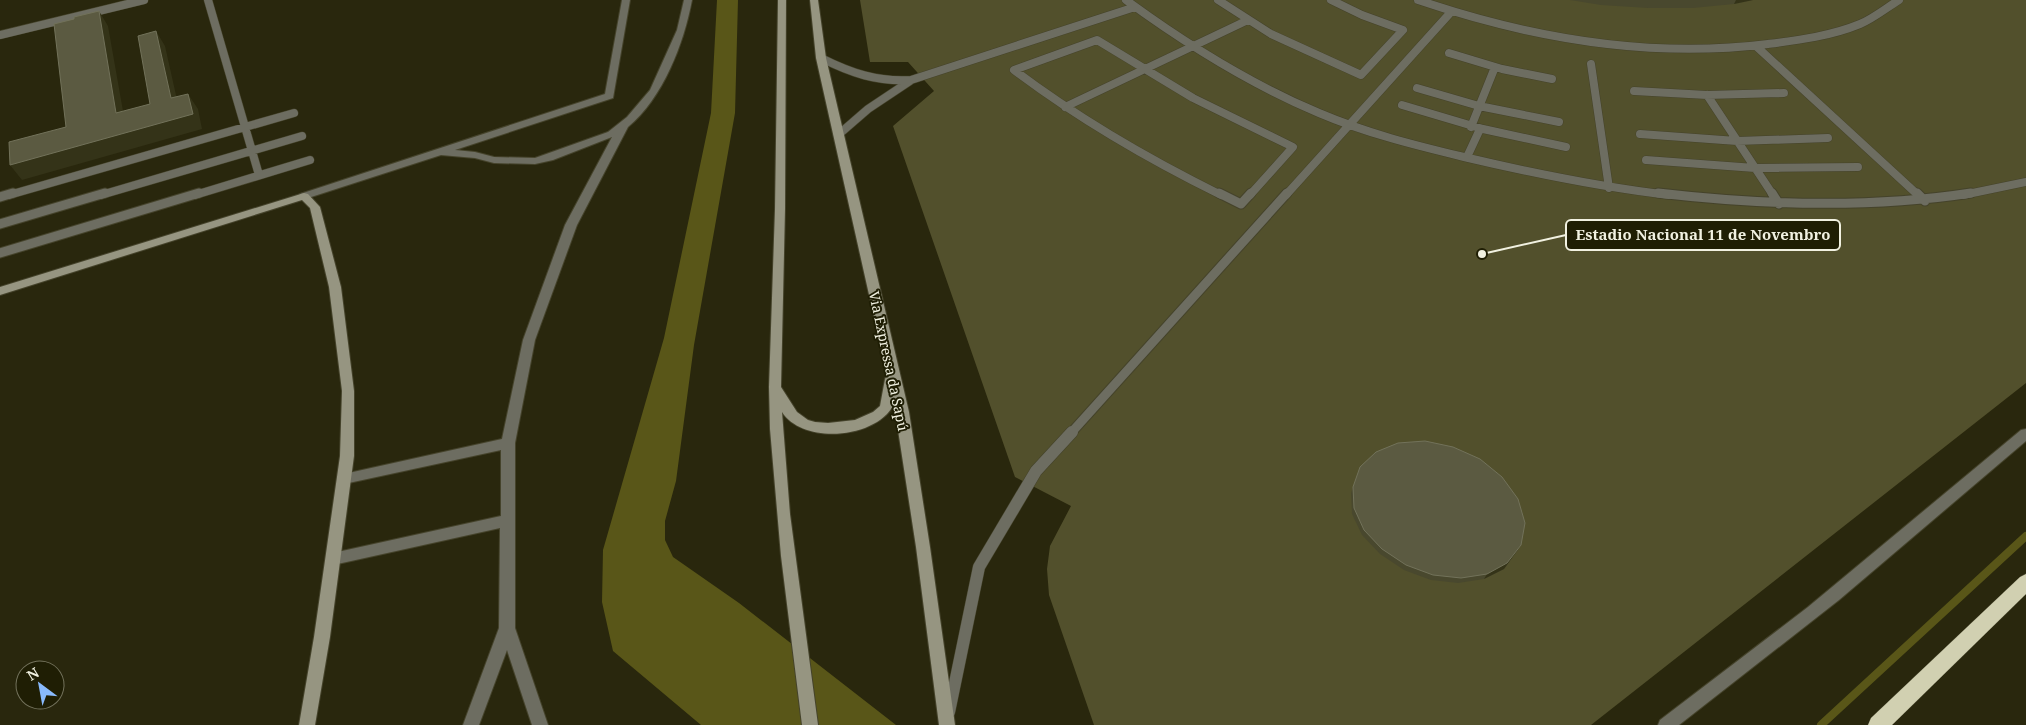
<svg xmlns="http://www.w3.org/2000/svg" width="2026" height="725" font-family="'Noto Serif',serif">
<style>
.green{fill:#52502c}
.water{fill:#595618}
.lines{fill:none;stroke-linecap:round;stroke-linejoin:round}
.stream{stroke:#595618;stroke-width:8}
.lane-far2-casing{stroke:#45432b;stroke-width:9}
.lane-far1-casing{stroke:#45432b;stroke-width:11}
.lane-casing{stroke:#45432b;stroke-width:13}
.street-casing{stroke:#45432b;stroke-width:2}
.secondary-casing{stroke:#45432b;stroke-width:2}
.highway-casing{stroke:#45432b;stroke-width:1}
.lane-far2{stroke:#6d6d61;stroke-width:8}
.lane-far1{stroke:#6d6d61;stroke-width:9}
.lane{stroke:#6d6d61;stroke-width:12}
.street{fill:#6d6d61;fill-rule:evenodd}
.secondary{fill:#969581;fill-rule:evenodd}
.highway{fill:#d1d0b1;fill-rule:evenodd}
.wall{fill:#49482e}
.shaded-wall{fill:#343318}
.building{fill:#5b5a41;stroke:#72725a}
.labels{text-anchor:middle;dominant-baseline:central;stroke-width:4;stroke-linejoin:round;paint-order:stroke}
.street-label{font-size:14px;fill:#f1f1e1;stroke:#1f1e04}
.leader{fill:none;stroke:#f1f1e1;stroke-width:2}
.callout-dot{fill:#f1f1e1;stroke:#1f1e04;stroke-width:2}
.callout{fill:#1f1e04;stroke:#f1f1e1;stroke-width:2}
.callout-label{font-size:15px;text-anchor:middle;font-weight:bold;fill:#f1f1e1}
</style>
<rect width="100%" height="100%" fill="#29270d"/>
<!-- green -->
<path class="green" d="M 860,0 L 2026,0 L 2026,383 L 1591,725 L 1094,725 L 1049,595 L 1047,569 L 1050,546 L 1071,506 L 1015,477 L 893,126 L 934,91 L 908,62 L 870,62 Z"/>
<!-- water -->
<path class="water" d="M 717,0 L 738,0 L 735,113 L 694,345 L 676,481 L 665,521 L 665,540 L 673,557 L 739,603 L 896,725 L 701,725 L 613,651 L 602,602 L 603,550 L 664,338 L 711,113 Z"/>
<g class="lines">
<!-- stream -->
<path class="stream" d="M 1821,725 L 2026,536"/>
<!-- lane-far2 casing -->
<g class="lane-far2-casing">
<path id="lane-far2" d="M 208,0 L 259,175
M 1126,0 C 1186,44 1250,84 1319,113 C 1366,133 1414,145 1464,157 C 1532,173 1600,187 1669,195
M 1218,0 L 1271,34 L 1361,75 L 1403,30 L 1362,15 L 1331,0
M 1418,0 C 1530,38 1649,59 1768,44 C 1799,40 1831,36 1860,24 C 1874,18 1886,8 1899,0
M 0,35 L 144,0
M 1757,47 L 1918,195
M 1449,53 L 1502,69 L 1552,79
M 821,58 C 851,73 877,82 911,80 L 1135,7
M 1591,64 L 1609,188
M 1417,88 L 1479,106 L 1559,122
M 1634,91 L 1707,95 L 1784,93
M 1707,95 L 1773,195
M 1402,105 L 1483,129 L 1566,147
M 1065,107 L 1248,20
M 1471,127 L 1495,67
M 1640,134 L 1737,141 L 1828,138
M 838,135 L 868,109 L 910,81
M 1467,157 L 1480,129
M 1646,160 L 1755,168 L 1858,167
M 9,195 L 294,113
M 101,195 L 302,136
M 195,195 L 310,160
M 1221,195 C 1148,159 1079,119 1014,70 L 1097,40 L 1193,98 L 1293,147 L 1250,195
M 1286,195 L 1451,12
M 1963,195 L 2026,182"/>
</g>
<!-- lane-far1 casing -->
<g class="lane-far1-casing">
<path id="lane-far1" d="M 1219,193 L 1241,204 L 1251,193
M 1658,193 C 1762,205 1868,209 1971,193
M 1772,193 L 1779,204
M 1917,193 L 1925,201
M 0,197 L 13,193
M 0,224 L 105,193
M 0,253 L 199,193
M 1071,433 L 1287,193"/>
</g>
<!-- lane casing -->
<g class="lane-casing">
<path id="lane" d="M 949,712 L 979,567 L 1036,471 L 1072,432"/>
</g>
<!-- street casing -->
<g class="street-casing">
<path id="street" d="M 622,0 L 630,0 L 613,98 L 455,150 L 475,152 L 494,157 L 535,158 L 608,132 L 627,117 L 650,90 L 677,30 L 684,0 L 692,0 C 684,43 663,98 628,127 L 577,225 L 535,340 L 515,443 L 515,628 L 548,725 L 532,725 L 507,650 L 479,725 L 463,725 L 499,628 L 500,528 L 333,565 L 328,563 L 326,559 L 328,555 L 333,553 L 501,516 L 501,450 L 344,484 L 339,483 L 337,479 L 339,475 L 344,474 L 502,439 L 523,340 L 565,225 L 612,137 L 553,160 L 535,164 L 494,163 L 475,158 L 441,155 L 308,198 L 300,198 L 299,196 L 300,194 L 605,94 Z
M 2026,429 L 2026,441 L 1839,600 L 1679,725 L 1658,725 L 1660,720 L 1808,607 L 1997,450 L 2021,430 Z"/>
</g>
<!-- secondary casing -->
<g class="secondary-casing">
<path id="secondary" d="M 778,0 L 786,0 L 785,209 L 781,387 L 797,412 L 808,420 L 815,422 L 828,423 L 855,420 L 873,412 L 880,406 L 885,379 L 887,375 L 816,58 L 810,0 L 818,0 L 826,58 L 909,412 L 930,547 L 955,725 L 939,725 L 916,547 L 894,404 C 877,439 803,445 782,412 L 790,514 L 818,725 L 802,725 L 781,556 L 770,429 L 769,387 L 775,209 Z
M 304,193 L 308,194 L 320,207 L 341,287 L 354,391 L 354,456 L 330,637 L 315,725 L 299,725 L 314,637 L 340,456 L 342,391 L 329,287 L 310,208 L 302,200 L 0,295 L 0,287 Z"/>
</g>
<!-- highway casing -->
<g class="highway-casing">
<path id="highway" d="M 2026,574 L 2026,594 L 1892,725 L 1868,725 L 1871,718 L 2020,577 Z"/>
</g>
<!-- lane-far2 -->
<use href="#lane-far2" class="lane-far2"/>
<!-- lane-far1 -->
<use href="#lane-far1" class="lane-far1"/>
<!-- lane -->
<use href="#lane" class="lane"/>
<!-- street -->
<use href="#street" class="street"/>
<!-- secondary -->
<use href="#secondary" class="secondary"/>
<!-- highway -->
<use href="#highway" class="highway"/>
</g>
<!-- wall -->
<path class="wall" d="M 1570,0 L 1753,0 L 1734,4 L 1693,8 L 1648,8 L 1601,5 Z
M 1360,467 L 1518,550 L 1504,569 L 1484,579 L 1458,583 L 1431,580 L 1404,570 L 1380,554 L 1362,535 L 1352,514 L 1351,493 Z"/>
<!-- shaded-wall -->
<path class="shaded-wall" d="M 1736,0 L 1753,0 L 1734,4 Z
M 99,11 L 108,26 L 126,128 L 116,113 Z
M 156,31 L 165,46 L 180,113 L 171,98 Z
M 188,94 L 198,109 L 202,129 L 22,180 L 10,165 Z
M 1521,545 L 1504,569 L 1484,579 L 1487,574 Z"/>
<!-- building -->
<path class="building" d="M 99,11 L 116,113 L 150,104 L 138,36 L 156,31 L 171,98 L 188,94 L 193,114 L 10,165 L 9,142 L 66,127 L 54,24 L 74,19 L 74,17 Z
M 1425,441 L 1453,447 L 1480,459 L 1502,477 L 1518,499 L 1525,523 L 1521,545 L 1507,563 L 1487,574 L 1461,578 L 1433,575 L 1406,565 L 1382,549 L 1364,530 L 1354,508 L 1353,487 L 1360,467 L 1376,452 L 1398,443 Z"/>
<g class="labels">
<!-- street labels -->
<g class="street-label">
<text transform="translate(889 361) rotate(78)">Via Expressa da Sapú</text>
</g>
</g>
<!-- callouts -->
<path class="leader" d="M1482 254L1566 235"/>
<circle class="callout-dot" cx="1482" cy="254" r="5"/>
<rect class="callout" x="1566" y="220" width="274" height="30" rx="5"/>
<g class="callout-label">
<text x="1703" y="240">Estadio Nacional 11 de Novembro</text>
</g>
<!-- north arrow -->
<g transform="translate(40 685) rotate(328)"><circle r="24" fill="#1f1e04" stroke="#73725c"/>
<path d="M0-4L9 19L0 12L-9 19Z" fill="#89bafc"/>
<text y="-8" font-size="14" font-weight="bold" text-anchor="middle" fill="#f1f1e1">N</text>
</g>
</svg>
